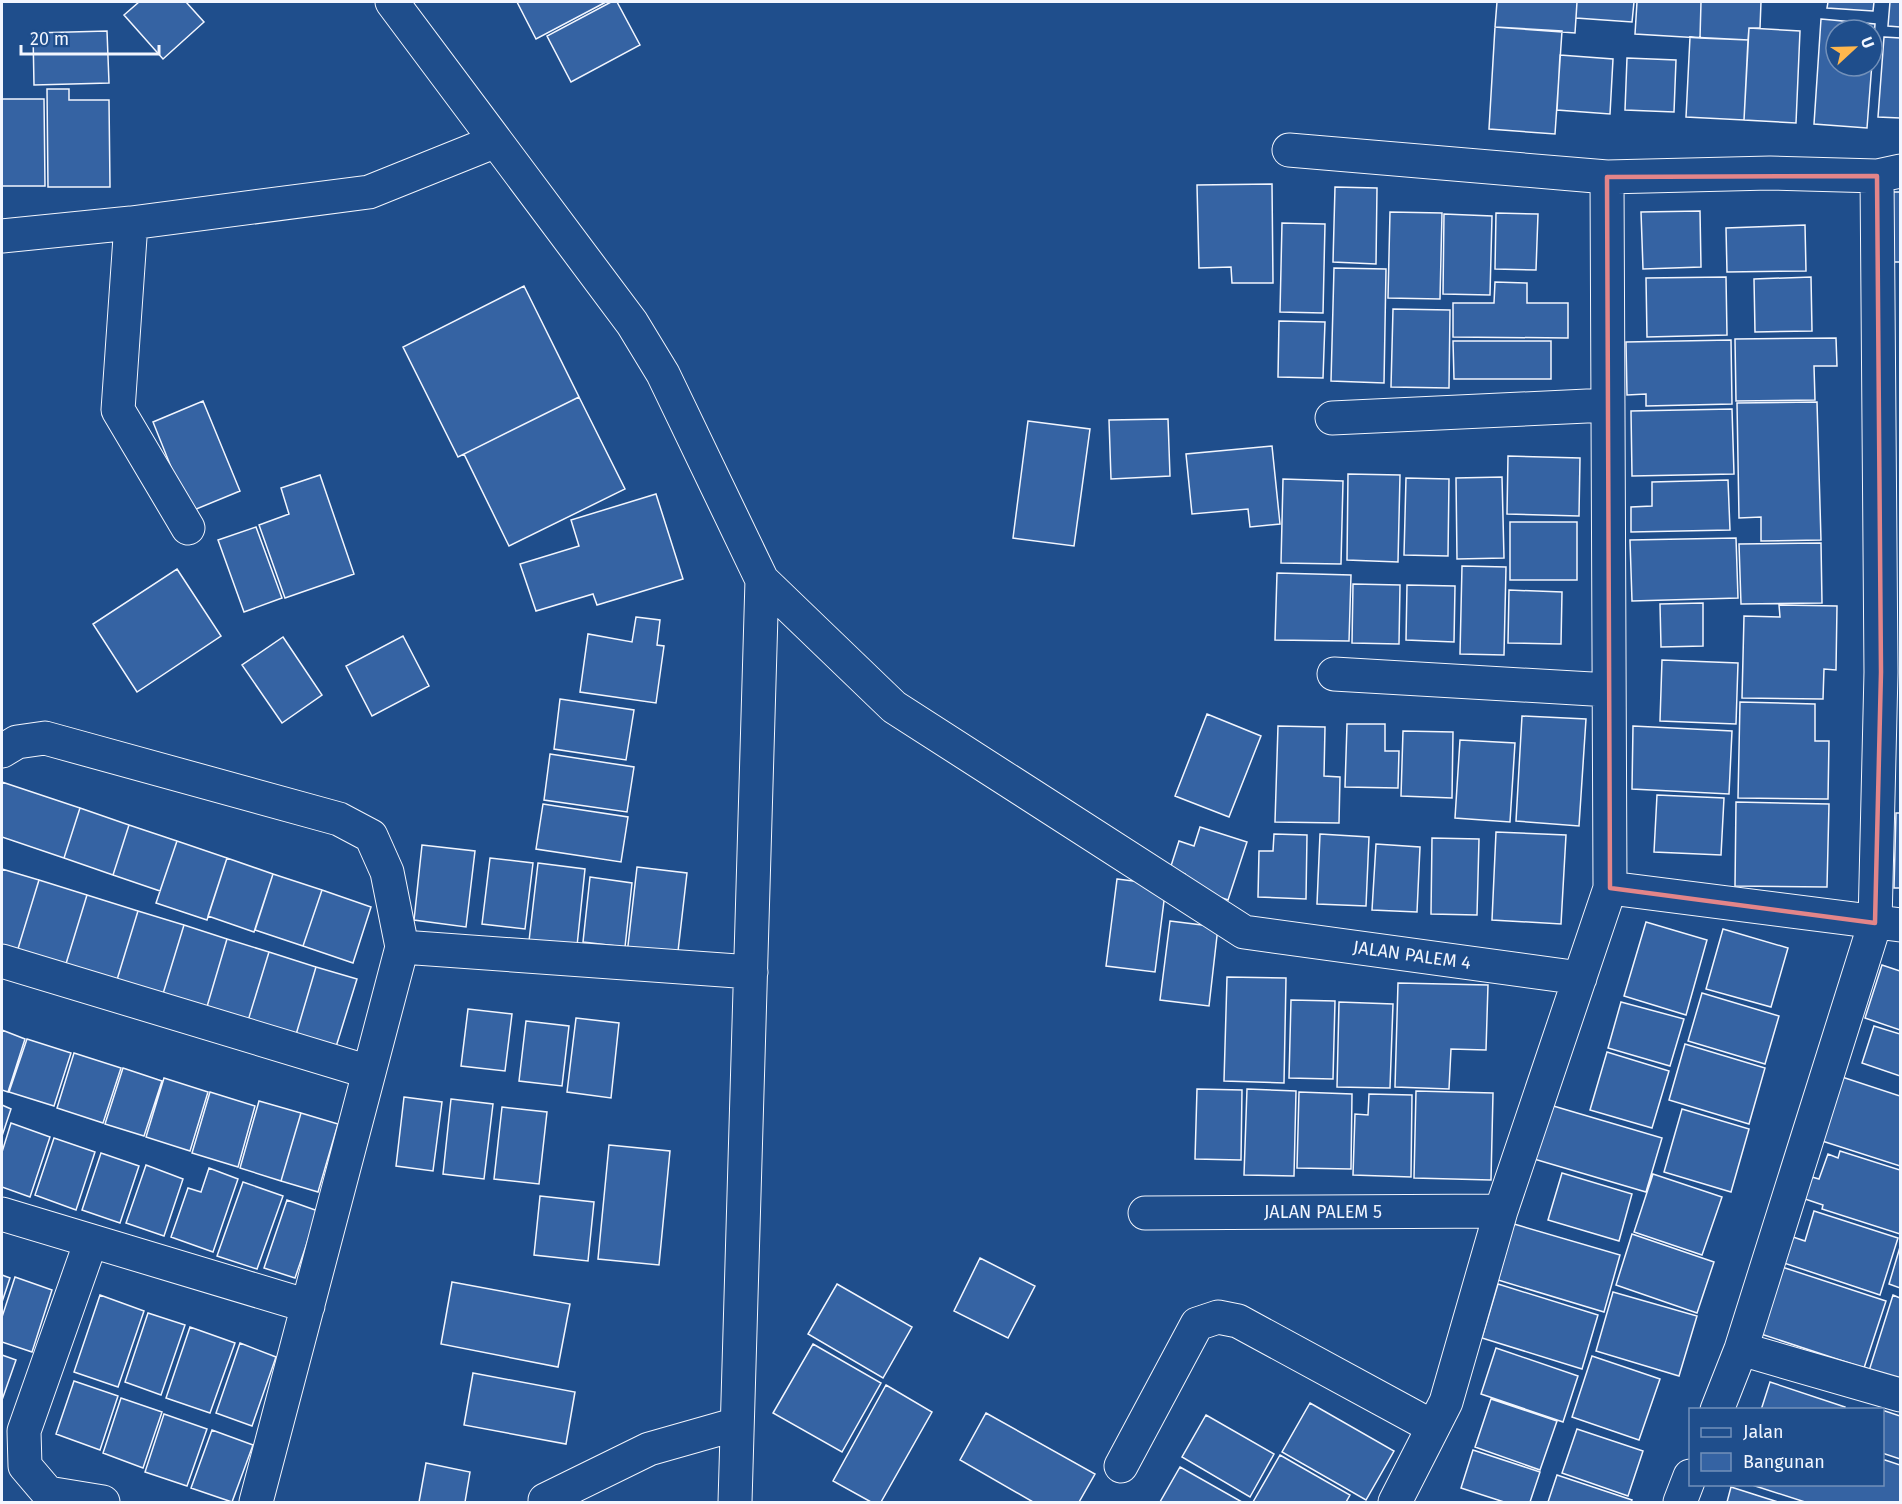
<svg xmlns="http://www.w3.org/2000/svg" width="1902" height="1504" font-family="'Fira Sans',sans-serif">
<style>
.building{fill:#3563a3;stroke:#f2f6ff;stroke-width:1.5;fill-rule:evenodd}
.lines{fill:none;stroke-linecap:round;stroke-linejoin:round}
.minor-casing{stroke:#f2f6ff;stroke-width:35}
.minor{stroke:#1f4e8c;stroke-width:33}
.marked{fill:none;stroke:#e38589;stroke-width:4.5;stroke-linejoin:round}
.labels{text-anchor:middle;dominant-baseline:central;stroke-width:4.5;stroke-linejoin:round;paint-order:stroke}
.street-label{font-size:18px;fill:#f2f6ff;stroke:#1f4e8c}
</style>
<rect width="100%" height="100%" fill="#1f4e8c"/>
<!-- building -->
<path class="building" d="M 139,2 L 186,2 L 204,22 L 163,59 L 124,15 Z
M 517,2 L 606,2 L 536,39 Z
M 611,2 L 617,2 L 640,45 L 571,82 L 547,36 Z
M 1497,2 L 1577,2 L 1575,33 L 1495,27 Z
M 1577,2 L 1634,2 L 1632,22 L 1576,18 Z
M 1637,2 L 1701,2 L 1700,38 L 1635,34 Z
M 1701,2 L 1761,2 L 1760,28 L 1749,28 L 1748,40 L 1700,38 Z
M 1828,2 L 1874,2 L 1873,11 L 1827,8 Z
M 1890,2 L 1900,2 L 1900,27 L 1888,26 Z
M 1821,19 L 1875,24 L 1867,128 L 1814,124 ZM 1836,30 L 1872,30 L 1872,66 L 1836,66 Z
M 1495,27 L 1562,31 L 1555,134 L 1489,129 Z
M 1749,28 L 1800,31 L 1796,123 L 1744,120 Z
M 107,31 L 109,83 L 34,85 L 33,33 Z
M 1690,37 L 1748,40 L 1744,120 L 1686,117 Z
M 1884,37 L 1900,38 L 1900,118 L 1878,117 Z
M 1560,55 L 1613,59 L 1610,114 L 1557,110 Z
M 1627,58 L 1676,60 L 1674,112 L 1625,110 Z
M 47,89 L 69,89 L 69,100 L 109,100 L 110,187 L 48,187 Z
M 2,99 L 44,99 L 45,186 L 2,186 Z
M 1272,184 L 1273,283 L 1232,283 L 1231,267 L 1199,268 L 1197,185 Z
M 1335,187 L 1377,188 L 1376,264 L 1333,262 Z
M 1883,192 L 1900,192 L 1900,262 L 1885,262 Z
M 1700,211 L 1701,267 L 1643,269 L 1641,212 Z
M 1390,212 L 1442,213 L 1440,299 L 1388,298 Z
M 1496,213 L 1538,214 L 1536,270 L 1495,269 Z
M 1444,214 L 1492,216 L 1490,295 L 1443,294 Z
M 1282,223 L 1325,224 L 1323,313 L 1280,312 Z
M 1805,225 L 1806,271 L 1727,272 L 1726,228 Z
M 1334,268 L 1386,269 L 1384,383 L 1331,381 Z
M 1726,277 L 1727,335 L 1647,337 L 1646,278 Z
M 1811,277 L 1812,331 L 1755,332 L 1754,279 Z
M 1495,282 L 1527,283 L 1527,303 L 1568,303 L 1568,338 L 1453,337 L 1453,303 L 1494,303 Z
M 524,286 L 579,397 L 458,457 L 403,347 Z
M 1393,309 L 1450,310 L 1449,388 L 1391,387 Z
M 1279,321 L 1325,322 L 1323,378 L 1278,377 Z
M 1836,338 L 1837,366 L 1814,366 L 1815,400 L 1736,401 L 1735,339 Z
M 1731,340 L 1732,404 L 1646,406 L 1646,394 L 1627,395 L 1626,342 Z
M 1453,341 L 1551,341 L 1551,379 L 1454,379 Z
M 579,397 L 625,489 L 509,546 L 464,454 Z
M 203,401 L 240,491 L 189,512 L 153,422 Z
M 1817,402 L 1821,540 L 1761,541 L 1761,517 L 1739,518 L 1737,403 Z
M 1732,409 L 1734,474 L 1632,476 L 1631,411 Z
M 1168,419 L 1170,476 L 1111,479 L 1109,420 Z
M 1028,421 L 1090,429 L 1074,546 L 1013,538 Z
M 1272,446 L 1280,524 L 1250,527 L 1248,509 L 1192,514 L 1186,454 Z
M 1508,456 L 1580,458 L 1579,516 L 1507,514 Z
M 1348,474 L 1400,475 L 1398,562 L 1347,560 Z
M 320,475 L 354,574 L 285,598 L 259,525 L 289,514 L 281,488 Z
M 1502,477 L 1504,558 L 1457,559 L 1456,478 Z
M 1406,478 L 1449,479 L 1448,556 L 1404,555 Z
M 1283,479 L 1343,481 L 1341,564 L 1281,563 Z
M 1728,480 L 1730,530 L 1631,532 L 1631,507 L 1652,506 L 1652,482 Z
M 656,494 L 683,579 L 597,605 L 593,594 L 536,611 L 520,564 L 579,546 L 571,520 Z
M 1510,522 L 1577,522 L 1577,580 L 1510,580 Z
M 256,527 L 282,598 L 244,612 L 218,540 Z
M 1736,538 L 1738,598 L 1632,601 L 1630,540 Z
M 1821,543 L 1822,603 L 1741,604 L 1739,544 Z
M 1462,566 L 1506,567 L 1504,655 L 1460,654 Z
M 177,569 L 221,636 L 137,692 L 93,624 Z
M 1277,573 L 1351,575 L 1349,641 L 1275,640 Z
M 1353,584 L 1400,585 L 1399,644 L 1352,643 Z
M 1407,585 L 1455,586 L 1454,642 L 1406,640 Z
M 1509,590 L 1562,592 L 1561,644 L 1508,643 Z
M 1703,603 L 1703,646 L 1661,647 L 1660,604 Z
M 1779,605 L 1837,606 L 1836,670 L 1824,669 L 1823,699 L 1742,698 L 1744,616 L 1780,617 Z
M 636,617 L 660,620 L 657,645 L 664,646 L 656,703 L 580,692 L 588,634 L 632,642 Z
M 403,636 L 429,686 L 372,716 L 346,666 Z
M 283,637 L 322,695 L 282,723 L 242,665 Z
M 1662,660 L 1738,663 L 1736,724 L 1660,721 Z
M 560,699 L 634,710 L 626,760 L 554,749 Z
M 1740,702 L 1815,704 L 1815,741 L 1829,741 L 1828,799 L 1738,798 Z
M 1207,714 L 1261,736 L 1229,817 L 1175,796 Z
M 1522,716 L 1586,719 L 1579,826 L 1516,821 Z
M 1347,724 L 1385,724 L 1385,751 L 1399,751 L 1398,788 L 1345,787 Z
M 1278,726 L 1325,727 L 1324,776 L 1340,777 L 1339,823 L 1275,822 Z
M 1633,726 L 1732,731 L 1729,794 L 1632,789 Z
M 1403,731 L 1453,732 L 1452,798 L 1401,796 Z
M 1460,740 L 1515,743 L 1510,822 L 1455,818 Z
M 550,754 L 634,767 L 627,812 L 544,800 Z
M 2,782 L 80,808 L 64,858 L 2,837 Z
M 1657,795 L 1724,798 L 1721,855 L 1654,852 Z
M 1736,802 L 1829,804 L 1827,887 L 1735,886 Z
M 543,804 L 628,817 L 621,862 L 536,849 Z
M 80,808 L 129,825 L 113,875 L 64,858 Z
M 1896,813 L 1900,813 L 1900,888 L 1894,888 Z
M 129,825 L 177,841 L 160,891 L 113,875 Z
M 1200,827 L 1247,842 L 1228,900 L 1182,884 L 1185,874 L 1170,869 L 1179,841 L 1194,846 Z
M 1496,832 L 1566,835 L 1561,924 L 1492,920 Z
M 1274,834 L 1307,835 L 1306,899 L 1258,897 L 1259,851 L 1273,851 Z
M 1320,834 L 1369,837 L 1366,906 L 1317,904 Z
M 1432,838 L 1479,839 L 1477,915 L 1431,914 Z
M 177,841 L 227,858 L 207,920 L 156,903 Z
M 1376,844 L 1420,847 L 1417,912 L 1372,910 Z
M 422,845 L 475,851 L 466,927 L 414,920 Z
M 227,858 L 273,874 L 254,932 L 208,916 Z
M 490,858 L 533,863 L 525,929 L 482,924 Z
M 538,863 L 585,869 L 577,946 L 529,941 Z
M 637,867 L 687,873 L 677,960 L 627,954 Z
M 2,869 L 39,880 L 17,952 L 2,947 Z
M 273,874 L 322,890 L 303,946 L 255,930 Z
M 590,877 L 632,883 L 625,947 L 583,942 Z
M 1117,879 L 1166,885 L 1155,972 L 1106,966 Z
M 39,880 L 87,895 L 65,967 L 17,952 Z
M 322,890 L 371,907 L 353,963 L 303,946 Z
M 87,895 L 138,911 L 116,983 L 65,967 Z
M 138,911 L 184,925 L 162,997 L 116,983 Z
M 1170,921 L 1218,927 L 1209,1006 L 1160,1000 Z
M 1646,922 L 1707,940 L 1686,1015 L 1624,996 Z
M 184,925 L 227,939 L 206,1010 L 162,997 Z
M 1723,929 L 1788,948 L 1771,1007 L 1706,989 Z
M 227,939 L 269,952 L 247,1024 L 206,1010 Z
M 269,952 L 316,967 L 295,1038 L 247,1024 Z
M 1882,965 L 1900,971 L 1900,1030 L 1865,1018 Z
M 316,967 L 357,979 L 335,1050 L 295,1038 Z
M 1227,977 L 1286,978 L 1284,1083 L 1224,1081 Z
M 1398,983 L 1488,985 L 1486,1050 L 1451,1049 L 1449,1089 L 1395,1087 Z
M 1702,993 L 1779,1016 L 1765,1064 L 1688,1041 Z
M 1291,1000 L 1335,1001 L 1333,1079 L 1289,1078 Z
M 1339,1002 L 1393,1004 L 1390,1088 L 1337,1087 Z
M 1621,1002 L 1684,1019 L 1670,1066 L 1608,1048 Z
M 468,1009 L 512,1014 L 505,1071 L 461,1066 Z
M 576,1018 L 619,1023 L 611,1098 L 567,1092 Z
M 526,1021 L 569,1026 L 562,1086 L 519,1081 Z
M 1874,1026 L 1900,1034 L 1900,1076 L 1862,1063 Z
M 2,1030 L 25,1039 L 8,1092 L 2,1090 Z
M 27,1039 L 71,1053 L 54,1106 L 9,1092 Z
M 1685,1044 L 1765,1068 L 1749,1124 L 1669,1100 Z
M 1607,1052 L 1669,1071 L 1652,1128 L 1590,1110 Z
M 74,1053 L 121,1068 L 103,1123 L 57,1108 Z
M 123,1068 L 162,1081 L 144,1136 L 105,1124 Z
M 1839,1076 L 1900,1096 L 1900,1166 L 1819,1140 Z
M 164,1078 L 208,1092 L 190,1151 L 146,1137 Z
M 1197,1089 L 1242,1090 L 1241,1160 L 1195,1159 Z
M 1247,1089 L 1296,1091 L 1294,1176 L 1244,1175 Z
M 1416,1091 L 1493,1093 L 1491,1180 L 1414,1178 Z
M 210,1092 L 255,1106 L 238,1167 L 192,1153 Z
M 1299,1092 L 1352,1094 L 1351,1169 L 1297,1168 Z
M 1369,1094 L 1412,1095 L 1411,1177 L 1353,1175 L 1355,1114 L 1368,1115 Z
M 404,1097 L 442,1102 L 433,1171 L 396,1166 Z
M 451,1099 L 493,1104 L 484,1179 L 443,1174 Z
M 259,1101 L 301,1113 L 281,1181 L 240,1168 Z
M 2,1105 L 11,1109 L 2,1136 Z
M 1550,1105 L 1662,1138 L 1646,1192 L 1534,1159 Z
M 502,1107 L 547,1112 L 539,1184 L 494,1179 Z
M 1682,1109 L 1749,1129 L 1731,1192 L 1664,1172 Z
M 301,1113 L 338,1124 L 318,1192 L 281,1181 Z
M 11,1123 L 50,1137 L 30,1197 L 2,1187 L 2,1152 Z
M 54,1138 L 95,1152 L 76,1210 L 35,1195 Z
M 609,1145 L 670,1151 L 659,1265 L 598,1259 Z
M 1840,1151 L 1900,1170 L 1900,1234 L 1822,1209 L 1823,1205 L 1799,1197 L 1805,1175 L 1819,1179 L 1828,1154 L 1838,1158 Z
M 101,1153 L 139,1166 L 120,1223 L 82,1210 Z
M 146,1165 L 183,1179 L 164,1236 L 126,1223 Z
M 209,1168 L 238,1179 L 213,1252 L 171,1237 L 188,1188 L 201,1192 Z
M 1562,1173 L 1632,1194 L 1619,1241 L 1548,1220 Z
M 1653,1174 L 1722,1197 L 1702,1255 L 1634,1232 Z
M 243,1182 L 283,1196 L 257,1269 L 217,1256 Z
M 540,1196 L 594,1202 L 588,1261 L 534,1255 Z
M 287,1200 L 318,1211 L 295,1278 L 264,1268 Z
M 1814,1211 L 1898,1238 L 1880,1295 L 1772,1259 L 1781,1233 L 1805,1241 Z
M 1514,1224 L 1620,1255 L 1604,1312 L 1498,1280 Z
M 1632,1234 L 1714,1262 L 1697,1313 L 1616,1285 Z
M 1900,1247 L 1900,1288 L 1889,1284 Z
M 980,1258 L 1035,1286 L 1008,1338 L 954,1311 Z
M 1779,1266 L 1886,1301 L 1864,1368 L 1758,1333 Z
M 2,1275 L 10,1278 L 2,1302 Z
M 15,1277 L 52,1290 L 32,1352 L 2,1342 L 2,1317 Z
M 452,1282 L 570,1304 L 558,1367 L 441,1344 Z
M 837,1284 L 912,1327 L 883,1378 L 808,1334 Z
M 1498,1284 L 1598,1315 L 1582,1369 L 1482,1338 Z
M 1613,1292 L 1697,1316 L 1679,1376 L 1596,1351 Z
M 100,1295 L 144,1311 L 118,1387 L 74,1372 Z
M 1893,1295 L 1900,1298 L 1900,1385 L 1868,1374 Z
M 148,1313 L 185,1325 L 161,1395 L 125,1382 Z
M 190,1327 L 235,1343 L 210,1413 L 166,1398 Z
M 240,1343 L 276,1357 L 252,1426 L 216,1413 Z
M 813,1344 L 881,1383 L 842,1452 L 773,1413 Z
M 1496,1348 L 1578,1376 L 1563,1422 L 1481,1394 Z
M 2,1355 L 16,1360 L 2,1400 Z
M 1592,1356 L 1660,1379 L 1639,1440 L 1572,1417 Z
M 473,1373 L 575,1392 L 566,1444 L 464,1425 Z
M 74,1381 L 118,1396 L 100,1450 L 56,1434 Z
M 1770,1382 L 1845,1407 L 1844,1410 L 1761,1410 Z
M 886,1385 L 932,1412 L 881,1502 L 871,1502 L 833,1481 Z
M 121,1398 L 162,1412 L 143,1468 L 103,1453 Z
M 1491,1399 L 1557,1421 L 1540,1470 L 1475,1447 Z
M 1310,1403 L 1394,1451 L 1366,1500 L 1282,1452 Z
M 1882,1410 L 1900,1416 L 1900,1459 L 1882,1453 Z
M 986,1413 L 1095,1474 L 1079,1502 L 1033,1502 L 960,1460 Z
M 164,1414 L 207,1429 L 187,1486 L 145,1472 Z
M 1206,1415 L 1274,1454 L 1250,1497 L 1182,1457 Z
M 1577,1429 L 1643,1451 L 1628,1496 L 1562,1473 Z
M 212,1430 L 253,1445 L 232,1502 L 191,1488 Z
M 1473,1450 L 1540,1472 L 1530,1502 L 1504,1502 L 1461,1488 Z
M 1280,1455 L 1350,1495 L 1346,1502 L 1253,1502 Z
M 1882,1459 L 1900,1465 L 1900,1502 L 1805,1502 L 1749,1484 L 1882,1484 Z
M 426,1463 L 470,1472 L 465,1502 L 419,1502 Z
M 1180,1467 L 1242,1502 L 1160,1502 Z
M 1557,1475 L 1632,1500 L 1631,1502 L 1548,1502 Z
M 1731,1487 L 1778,1502 L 1727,1502 Z"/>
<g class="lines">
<!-- minor casing -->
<g class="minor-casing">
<path id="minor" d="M 392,2 L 632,323 L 663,374 L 762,580 L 735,1502
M 1289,150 L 1607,177 L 1770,173 L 1877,176 L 1900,171
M 131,223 L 118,410 L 188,528
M 2,236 L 131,223 L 369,192 L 496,141
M 1332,418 L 1608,405
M 762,580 L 894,707 L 1244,932 L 1580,978
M 1334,674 L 1609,690
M 2,751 L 17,742 L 45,738 L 339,819 L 371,836 L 387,872 L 402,947 L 256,1502
M 1610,888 L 1900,925
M 402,947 L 751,972
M 2,961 L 369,1072
M 1145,1213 L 1501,1211
M 2,1214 L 308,1306
M 91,1241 L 24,1431 L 25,1466 L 48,1493 L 103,1502
M 1741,1349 L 1900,1395
M 1717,1410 L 1741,1349 L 1875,923 L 1881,672 L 1877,176
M 1121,1466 L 1197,1324 L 1218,1317 L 1238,1321 L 1433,1427
M 545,1500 L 649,1449 L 737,1424
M 1395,1502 L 1446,1402 L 1501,1211 L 1610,888 L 1607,177
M 1680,1502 L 1690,1476"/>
</g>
<!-- minor -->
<use href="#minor" class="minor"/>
</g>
<!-- marked area -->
<path class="marked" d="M 1877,176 L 1881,672 L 1875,923 L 1610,888 L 1607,177 Z"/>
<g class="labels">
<!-- street labels -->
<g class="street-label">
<text transform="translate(1412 955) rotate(8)">JALAN PALEM 4</text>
<text x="1323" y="1212">JALAN PALEM 5</text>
</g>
</g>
<!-- border -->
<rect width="1902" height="1504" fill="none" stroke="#f2f6ff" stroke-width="6"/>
<!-- legend -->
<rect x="1689" y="1408" width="195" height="78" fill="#1f4e8c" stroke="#7391ba" stroke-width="1.5"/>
<rect x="1701" y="1428" width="30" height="9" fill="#1f4e8c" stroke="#7391ba" stroke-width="1.5"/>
<text x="1743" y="1438" font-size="18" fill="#f2f6ff">Jalan</text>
<rect x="1701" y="1453" width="30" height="18" fill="#3563a3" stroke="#7391ba" stroke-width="1.5"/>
<text x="1743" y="1468" font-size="18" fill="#f2f6ff">Bangunan</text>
<!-- north arrow -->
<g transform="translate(1854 48) rotate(68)"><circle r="28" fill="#1f4e8c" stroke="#7391ba" stroke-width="1.5"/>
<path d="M0-4.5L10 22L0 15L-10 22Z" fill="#ffb74d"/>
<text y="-9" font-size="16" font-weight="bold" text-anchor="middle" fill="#f2f6ff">U</text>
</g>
<!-- scale -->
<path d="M21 45v9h138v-9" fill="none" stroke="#f2f6ff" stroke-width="3"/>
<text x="30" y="45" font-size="18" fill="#f2f6ff" stroke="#1f4e8c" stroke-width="4.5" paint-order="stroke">20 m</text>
</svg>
